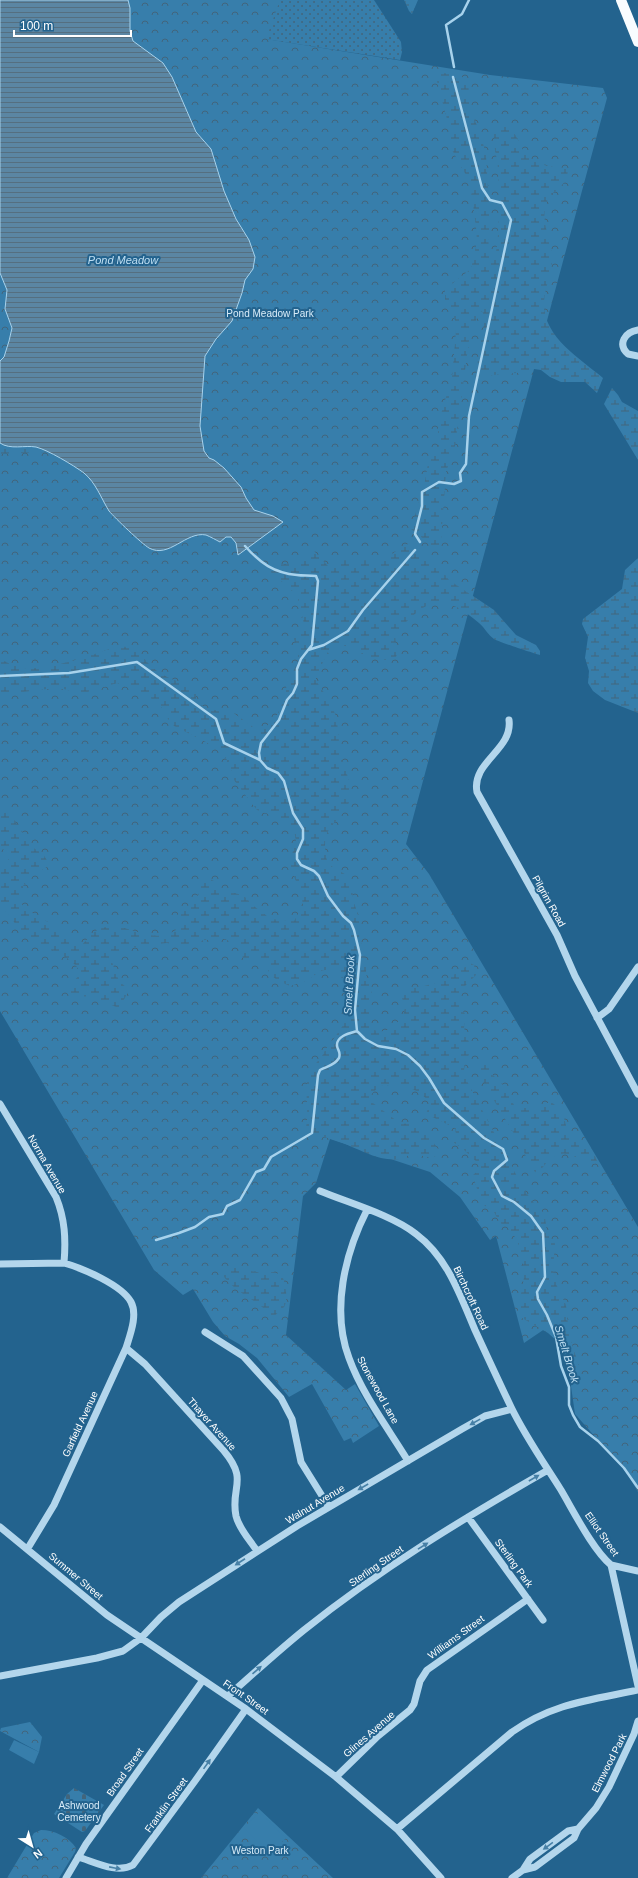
<svg xmlns="http://www.w3.org/2000/svg" width="638" height="1878" font-family="Arial,sans-serif">
<style>
.grass{fill:url(#grass-dots)}
.forest{fill:url(#forest-crowns)}
.wetland{fill:url(#wetland-marsh)}
.cemetery{fill:url(#cemetery-stones)}
.garden{fill:#377eab}
.water{fill:url(#water-rules);stroke:#a7d2ec}
.lines{fill:none;stroke-linecap:round;stroke-linejoin:round}
.stream{stroke:#a7d2ec;stroke-width:2.5}
.minor{stroke:#b3d6ec;stroke-width:7}
.major{stroke:#f8fcff;stroke-width:10}
.oneway{fill:#4780a6}
.labels{text-anchor:middle;dominant-baseline:central;stroke-width:4;stroke-linejoin:round;paint-order:stroke}
.park-label{font-size:10px;fill:#d8ecf9;stroke:#23638e}
.street-label{font-size:10px;fill:#fff;stroke:#23638e}
.water-label{font-size:11px;font-style:italic;fill:#bfdff3;stroke:#23638e}
</style>
<defs>
<pattern id="grass-dots" width="8" height="8" patternUnits="userSpaceOnUse"><rect width="8" height="8" fill="#377eab"/><path d="M2 2h.1M6 6h.1" fill="none" stroke="#42657c" stroke-width="1.8" stroke-linecap="round"/></pattern>
<pattern id="forest-crowns" width="20" height="18" patternUnits="userSpaceOnUse"><rect width="20" height="18" fill="#377eab"/><path d="M2 6a3 3 0 1 1 6 0M12 15a3 3 0 1 1 6 0" fill="none" stroke="#42657c"/></pattern>
<pattern id="wetland-marsh" width="20" height="14" patternUnits="userSpaceOnUse"><rect width="20" height="14" fill="#377eab"/><path d="M1 5h8M5 5V1M11 12h8M15 12V8" fill="none" stroke="#42657c"/></pattern>
<pattern id="cemetery-stones" width="16" height="16" patternUnits="userSpaceOnUse"><rect width="16" height="16" fill="#377eab"/><path d="M2 7V4a2 2 0 0 1 4 0v3zM10 15v-3a2 2 0 0 1 4 0v3z" fill="#42657c"/></pattern>
<pattern id="water-rules" width="6" height="5" patternUnits="userSpaceOnUse"><rect width="6" height="5" fill="#5b86a3"/><path d="M0 2.5h6" fill="none" stroke="#556f80"/></pattern>
</defs>
<rect width="100%" height="100%" fill="#23638e"/>
<!-- grass -->
<path class="grass" d="M 278,0 L 374,0 L 401,42 L 402,52 L 400,60 L 265,39 Z"/>
<!-- forest -->
<path class="forest" d="M 0,0 L 280,0 L 266,39 L 490,75 L 603,88 L 607,98 L 406,844 L 429,874 L 638,1227 L 638,1492 L 627,1473 L 575,1414 L 571,1386 L 572,1372 L 555,1322 L 524,1343 L 496,1236 L 490,1240 L 460,1197 L 430,1172 L 330,1139 L 316,1183 L 303,1196 L 286,1335 L 346,1390 L 355,1384 L 379,1426 L 353,1443 L 351,1438 L 344,1441 L 312,1384 L 289,1397 L 257,1358 L 239,1344 L 225,1336 L 213,1322 L 193,1289 L 183,1295 L 154,1270 L 0,1011 Z
M 30,1722 L 42,1737 L 39,1752 L 0,1731 L 1,1728 Z
M 258,1808 L 333,1878 L 201,1878 Z
M 41,1830 C 54,1830 69,1837 76,1848 L 75,1852 L 59,1878 L 7,1878 L 34,1833 Z"/>
<!-- wetland -->
<path class="wetland" d="M 404,0 L 418,0 L 412,14 L 409,11 Z
M 440,72 L 466,78 L 468,80 L 470,110 L 480,132 L 486,155 L 490,221 L 488,252 L 492,262 C 501,255 499,182 498,168 C 497,157 493,145 494,134 C 495,130 497,127 500,124 C 516,128 517,140 524,152 C 533,165 554,168 568,168 L 567,179 C 562,187 552,192 548,199 C 538,220 552,238 552,259 C 552,273 545,287 544,301 C 542,337 580,358 603,378 L 597,393 L 585,382 L 561,382 L 550,377 L 541,370 L 534,369 L 527,372 L 493,375 L 475,380 L 484,322 L 483,313 L 481,310 L 470,333 L 455,446 L 446,472 L 441,541 L 439,548 L 435,548 L 411,529 L 425,481 L 428,463 L 438,448 L 438,424 L 452,377 L 456,331 L 455,320 L 445,306 L 445,289 L 471,269 L 477,242 L 476,227 L 470,182 L 452,150 L 447,119 L 435,74 Z
M 612,388 L 618,395 L 622,402 L 638,411 L 638,460 L 604,404 Z
M 0,443 L 20,447 L 35,447 L 57,457 L 46,452 L 0,454 Z
M 408,544 L 439,566 L 449,580 L 494,610 L 516,635 L 536,645 L 540,651 L 540,655 C 536,654 496,641 494,639 C 488,635 485,628 479,623 C 439,589 428,600 395,633 L 397,655 L 394,660 C 387,660 380,660 373,658 C 361,654 342,638 330,649 C 328,651 316,676 316,679 C 318,686 325,693 329,699 C 331,704 333,709 335,714 C 339,726 338,742 341,756 C 344,766 349,777 350,788 C 354,825 314,815 328,864 L 348,876 L 352,884 L 353,899 L 361,925 L 359,934 L 366,963 L 366,974 L 372,994 L 368,1022 L 370,1028 L 379,1032 L 387,1030 L 403,1018 L 405,1006 L 400,993 C 410,987 417,988 428,985 C 444,982 458,973 470,963 L 474,965 L 476,975 L 463,988 L 458,998 L 460,1006 L 465,1014 L 464,1028 L 471,1048 L 464,1069 L 467,1081 L 522,1186 L 532,1201 L 541,1210 L 545,1217 L 547,1233 L 555,1244 L 553,1269 L 557,1286 L 566,1305 L 569,1335 L 578,1363 L 578,1369 L 572,1366 L 561,1351 L 558,1342 L 548,1333 L 522,1318 L 518,1311 L 524,1277 L 522,1256 L 517,1240 L 509,1228 L 500,1223 L 494,1212 L 481,1203 L 473,1175 L 479,1170 L 480,1165 L 463,1149 L 453,1142 L 456,1134 L 455,1128 L 426,1114 L 430,1103 C 416,1085 401,1085 379,1086 L 370,1096 L 373,1103 L 401,1124 L 411,1123 L 421,1129 L 431,1139 L 438,1149 L 438,1155 C 428,1160 424,1155 414,1154 C 409,1154 404,1158 400,1159 C 394,1160 386,1159 381,1158 C 358,1152 335,1135 310,1136 L 305,1132 C 310,1114 304,1094 308,1076 C 310,1066 322,1060 325,1050 C 332,1040 345,1026 348,1014 C 352,996 348,968 325,970 C 317,971 314,977 307,980 C 302,983 295,984 290,986 C 283,983 276,980 271,975 C 268,972 268,969 267,966 C 264,957 252,959 245,961 L 238,948 L 234,944 L 225,939 L 205,940 L 179,946 L 167,943 L 122,949 L 115,954 L 112,962 L 119,981 L 127,988 L 127,994 L 119,1008 C 112,1006 97,997 92,997 C 82,995 74,1000 65,991 L 81,973 C 70,952 42,949 24,936 C 14,928 13,912 0,908 L 0,867 L 10,858 L 8,853 L 0,847 L 0,809 L 11,815 L 32,847 L 43,854 L 48,862 L 47,867 C 35,874 9,890 24,907 C 30,913 41,917 48,922 C 59,930 68,941 81,946 C 88,939 92,931 102,928 C 127,919 153,950 180,927 L 178,913 C 185,908 194,903 198,895 C 202,889 199,885 206,877 L 214,881 L 220,890 L 243,895 L 255,907 L 271,919 L 294,921 L 303,906 L 301,892 L 291,870 L 290,861 L 296,841 L 294,830 L 280,818 L 257,810 L 234,780 L 230,765 L 223,754 L 206,742 L 174,726 L 168,719 L 160,704 L 148,696 L 117,683 L 81,694 L 64,689 L 47,689 L 0,695 L 0,659 C 7,662 15,667 23,668 C 39,670 75,661 91,655 C 102,652 115,645 127,647 C 138,649 141,655 148,663 C 157,673 177,684 190,683 L 196,694 L 196,701 L 205,708 L 235,714 L 253,727 L 261,728 L 268,725 L 276,717 L 284,700 L 286,694 L 286,688 L 298,661 L 298,647 L 290,632 L 296,629 L 302,631 L 304,624 L 297,595 L 268,569 C 280,559 303,570 309,553 L 314,551 L 329,567 L 336,566 L 342,561 L 380,561 Z
M 638,558 L 638,713 L 605,700 L 593,691 L 588,683 L 589,671 L 585,658 L 588,637 L 582,624 L 583,619 L 622,589 L 625,570 Z
M 487,1062 L 492,1067 L 493,1075 L 504,1086 L 514,1105 L 518,1108 L 529,1108 L 551,1102 C 565,1112 564,1118 568,1134 C 579,1143 593,1146 597,1161 L 594,1164 C 578,1161 566,1146 550,1159 C 545,1163 543,1169 537,1173 L 531,1169 L 522,1147 L 483,1082 L 479,1071 L 482,1065 Z
M 234,1267 L 260,1273 L 273,1272 L 282,1275 C 285,1283 289,1300 284,1307 C 280,1311 275,1315 272,1319 C 264,1304 248,1299 235,1288 C 231,1285 228,1281 224,1277 L 224,1272 Z"/>
<!-- cemetery -->
<path class="cemetery" d="M 74,1788 L 104,1805 L 85,1831 L 82,1832 L 54,1814 L 67,1794 Z"/>
<!-- garden -->
<path class="garden" d="M 14,1740 L 39,1752 L 34,1764 L 9,1750 Z
M 259,1812 L 286,1838 L 270,1854 L 244,1828 Z"/>
<!-- water -->
<path class="water" d="M 0,0 L 128,0 L 130,8 L 130,31 L 133,41 L 163,63 L 172,77 L 196,132 L 211,149 L 224,191 L 236,219 L 249,240 L 255,257 L 253,269 L 245,280 L 242,293 L 232,321 L 216,339 L 205,356 L 200,426 L 204,451 L 209,458 L 214,460 L 224,468 L 241,487 L 246,498 L 254,510 L 273,516 L 283,522 L 238,555 L 236,543 L 231,537 L 226,537 L 220,542 C 216,540 211,537 206,535 C 186,531 169,559 149,548 C 142,544 115,518 109,511 C 101,498 96,483 84,473 C 73,465 48,450 36,447 C 25,445 10,450 0,443 L 0,361 L 4,357 L 9,341 L 12,328 L 5,309 L 7,290 L 0,273 Z"/>
<g class="lines">
<!-- stream -->
<path class="stream" d="M 454,67 L 446,25 L 462,14 L 469,0
M 420,542 L 415,534 L 422,506 L 422,492 L 439,482 L 454,484 L 461,481 L 460,473 L 466,464 L 469,416 L 511,220 L 502,203 L 490,200 L 482,188 L 453,77
M 245,546 C 260,563 274,573 297,575 C 303,576 310,575 316,576 L 318,581 L 312,645 L 301,659 L 297,669 L 297,684 L 293,693 L 287,700 L 279,720 L 261,743 L 259,753 L 260,760 L 267,768 L 278,773 L 284,781 L 293,813 L 303,829 L 303,839 L 297,853 L 297,859 L 301,865 L 314,871 L 319,876 L 328,896 L 343,916 L 351,923 L 354,930 L 360,955 L 355,1010 L 357,1031 L 365,1039 L 378,1046 L 396,1049 L 408,1055 L 420,1066 L 429,1078 L 444,1103 L 484,1138 L 503,1149 L 507,1160 L 494,1171 L 492,1177 L 502,1196 L 514,1202 L 531,1216 L 543,1233 L 545,1277 L 537,1292 L 538,1299 L 547,1315 L 556,1337 L 561,1366 L 569,1387 L 569,1405 L 573,1415 L 580,1427 L 598,1441 L 624,1468 L 638,1488
M 308,650 L 324,645 L 348,631 L 363,610 L 415,550
M 0,676 L 69,673 L 137,662 L 216,719 L 224,743 L 260,760
M 156,1240 L 179,1233 L 195,1227 L 209,1217 L 223,1214 L 227,1206 L 240,1200 L 256,1172 L 264,1169 L 271,1157 L 312,1133 L 318,1075 L 320,1070 C 327,1066 334,1066 339,1058 C 341,1052 338,1051 337,1046 C 336,1036 350,1033 357,1031"/>
<!-- minor -->
<path class="minor" d="M 638,330 C 625,332 617,344 628,354 L 638,356
M 509,720 C 513,750 471,762 477,792 L 557,935 L 575,976 L 638,1094
M 597,1018 L 609,1009 L 638,967
M 0,1104 L 56,1197 C 65,1219 66,1239 64,1263
M 320,1191 C 349,1203 392,1215 416,1234 C 448,1258 460,1295 475,1330 C 487,1356 499,1382 511,1407 C 525,1436 544,1463 561,1490 C 574,1512 593,1550 611,1565 L 638,1686
M 367,1210 C 345,1253 331,1310 349,1358 C 362,1394 388,1428 408,1461
M 0,1264 L 64,1263 C 82,1268 122,1285 131,1302 C 138,1315 130,1335 126,1348 L 54,1505 L 28,1548
M 205,1332 L 243,1356 L 281,1398 L 292,1419 L 301,1462 L 329,1507
M 126,1348 L 145,1364 L 224,1451 C 249,1481 230,1487 236,1516 C 239,1529 250,1540 257,1551
M 468,1517 L 543,1620
M 0,1527 L 107,1615 L 246,1709 L 336,1777 L 397,1829 L 441,1878
M 611,1565 L 638,1571
M 0,1676 L 97,1658 L 123,1651 L 141,1638 L 161,1617 L 179,1602 L 297,1526 L 462,1429 L 485,1416 L 512,1409
M 228,1696 C 253,1674 278,1651 304,1630 C 380,1569 464,1518 548,1470
M 336,1777 L 378,1736 L 410,1710 L 414,1704 L 420,1681 L 427,1670 L 528,1599
M 397,1829 L 512,1732 C 553,1703 591,1700 638,1690
M 78,1857 C 95,1862 117,1874 133,1865 L 195,1781 L 246,1709
M 523,1870 L 530,1859 L 568,1831 L 578,1829
M 66,1878 L 86,1844 L 203,1680
M 512,1878 L 523,1870 L 535,1867 L 574,1838 L 578,1829 L 596,1808 L 609,1787 L 634,1734 L 638,1721"/>
<!-- major -->
<path class="major" d="M 621,0 L 638,42"/>
</g>
<!-- one-way arrows -->
<defs><path id="oneway-solid" d="M-6-.8H1V-3.2L6.5 0L1 3.2V.8H-6Z"/></defs>
<g class="oneway">
<use href="#oneway-solid" transform="translate(475 1422) rotate(151)"/>
<use href="#oneway-solid" transform="translate(534 1478) rotate(-30)"/>
<use href="#oneway-solid" transform="translate(363 1487) rotate(150)"/>
<use href="#oneway-solid" transform="translate(423 1546) rotate(-32)"/>
<use href="#oneway-solid" transform="translate(240 1562) rotate(147)"/>
<use href="#oneway-solid" transform="translate(257 1670) rotate(-41)"/>
<use href="#oneway-solid" transform="translate(207 1764) rotate(-55)"/>
<use href="#oneway-solid" transform="translate(548 1846) rotate(144)"/>
<use href="#oneway-solid" transform="translate(115 1868) rotate(11)"/>
</g>
<g class="labels">
<!-- park labels -->
<g class="park-label">
<text x="270" y="313">Pond Meadow Park</text>
<text x="79" y="1805">Ashwood<tspan x="79" dy="12">Cemetery</tspan></text>
<text x="260" y="1850">Weston Park</text>
</g>
<!-- street labels -->
<g class="street-label">
<text transform="translate(549 901) rotate(61)">Pilgrim Road</text>
<text transform="translate(47 1164) rotate(60)">Norma Avenue</text>
<text transform="translate(471 1298) rotate(65)">Birchcroft Road</text>
<text transform="translate(378 1390) rotate(61)">Stonewood Lane</text>
<text transform="translate(80 1424) rotate(-65)">Garfield Avenue</text>
<text transform="translate(212 1424) rotate(48)">Thayer Avenue</text>
<text transform="translate(315 1504) rotate(-31)">Walnut Avenue</text>
<text transform="translate(602 1534) rotate(55)">Elliot Street</text>
<text transform="translate(514 1563) rotate(54)">Sterling Park</text>
<text transform="translate(376 1566) rotate(-35)">Sterling Street</text>
<text transform="translate(76 1576) rotate(40)">Summer Street</text>
<text transform="translate(456 1637) rotate(-36)">Williams Street</text>
<text transform="translate(246 1697) rotate(35)">Front Street</text>
<text transform="translate(369 1734) rotate(-41)">Glines Avenue</text>
<text transform="translate(609 1763) rotate(-63)">Elmwood Park</text>
<text transform="translate(125 1772) rotate(-55)">Broad Street</text>
<text transform="translate(166 1805) rotate(-54)">Franklin Street</text>
</g>
<!-- water labels -->
<g class="water-label">
<text x="123" y="260">Pond Meadow</text>
<text transform="translate(349 985) rotate(-87)">Smelt Brook</text>
<text transform="translate(567 1354) rotate(73)">Smelt Brook</text>
</g>
</g>
<!-- north arrow -->
<g transform="translate(32 1846) rotate(143)" stroke="#23638e" stroke-width="3" paint-order="stroke">
<path d="M0-3L7 15L0 10L-7 15Z" fill="#ffffff"/>
<text y="-6" font-size="11" font-weight="bold" text-anchor="middle" fill="#ffffff">N</text>
</g>
<!-- scale -->
<path d="M14 30v6h117v-6" fill="none" stroke="#ffffff" stroke-width="2"/>
<text x="20" y="30" font-size="12" fill="#ffffff" stroke="#23638e" stroke-width="3" paint-order="stroke">100 m</text>
</svg>
